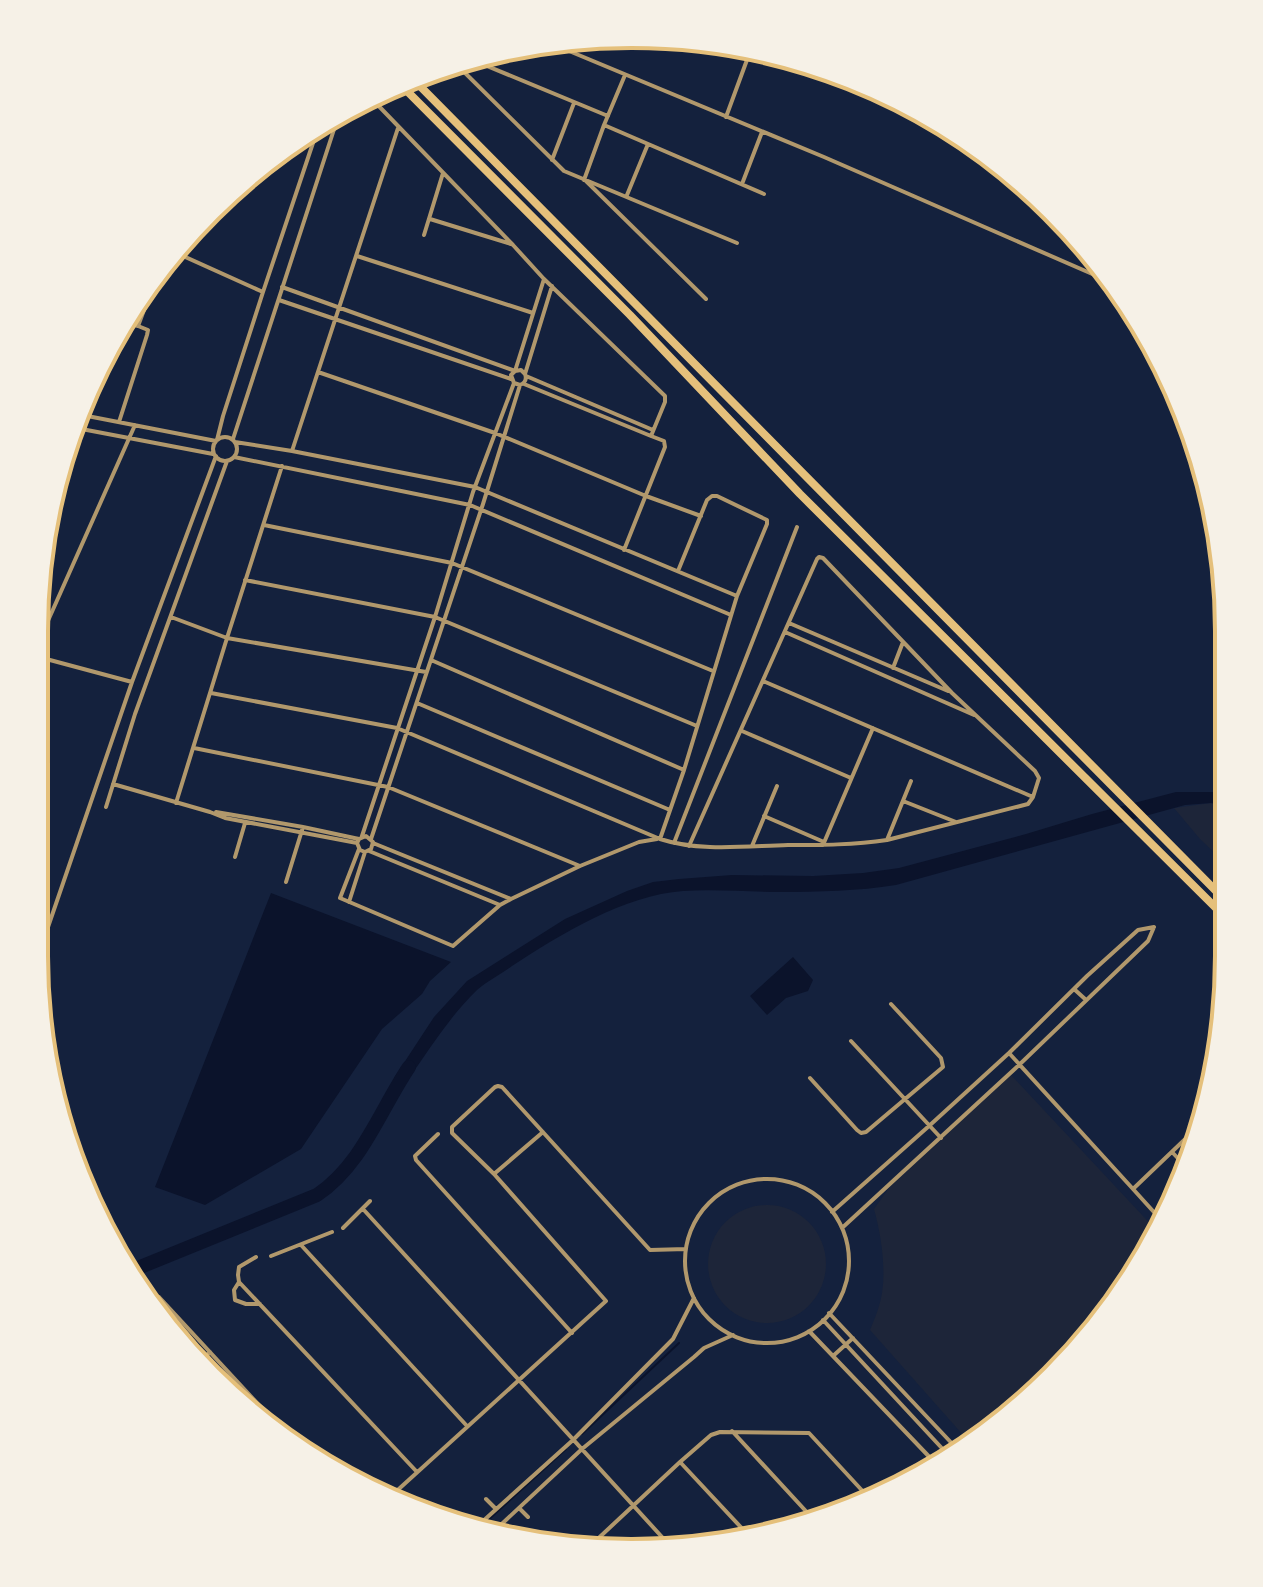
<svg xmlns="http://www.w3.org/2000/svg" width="1263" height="1587" font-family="'DejaVu Sans',sans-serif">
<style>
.green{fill:#1d2539}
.water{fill:#0b132b}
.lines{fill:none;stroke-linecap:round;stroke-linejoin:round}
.stream{stroke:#0b132b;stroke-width:2}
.river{stroke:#0b132b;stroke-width:14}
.minor{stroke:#b1986c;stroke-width:4}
.motorway{stroke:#e5c07b;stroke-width:8}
.rim{fill:none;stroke:#e5c07b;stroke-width:4}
</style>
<rect width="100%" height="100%" fill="#14213d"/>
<!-- green -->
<path class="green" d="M 1211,803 L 1223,805 L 1222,860 L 1200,839 L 1174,808 Z
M 1011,1075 L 1157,1231 L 1106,1319 L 1025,1405 L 971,1444 L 870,1330 C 875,1318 880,1306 882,1293 C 886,1267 881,1234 874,1209 L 889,1188 Z
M708 1264a59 59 0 1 1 118 0a59 59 0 1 1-118 0Z"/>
<!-- water -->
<path class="water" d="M 1176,792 L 1213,792 L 1223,795 L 1223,805 L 1211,803 L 1185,805 L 896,885 C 858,891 819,892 780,892 C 748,892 716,889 683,891 C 625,895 561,934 512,966 C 501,974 487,981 477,990 C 449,1017 429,1050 407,1081 L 394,1078 L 434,1017 L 467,981 L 565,919 L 627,891 L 653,882 L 679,879 L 732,875 L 813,876 L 863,873 L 899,868 L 1026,834 L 1092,814 Z
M 271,893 L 451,962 L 430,981 L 422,994 L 382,1029 L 301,1149 L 205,1205 L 155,1187 Z
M 793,957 L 813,980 L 808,991 L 786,998 L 767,1015 L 750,996 Z"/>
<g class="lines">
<!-- stream -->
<path class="stream" d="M 582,1434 L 679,1343
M 475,1532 L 566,1449"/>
<!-- river -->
<path class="river" d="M 128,1272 L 317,1195 C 362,1165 380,1110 409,1067"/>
<!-- minor -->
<path class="minor" d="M 545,41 L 824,157 L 1113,283
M 470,59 L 608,116
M 454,62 L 564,171 L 737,243
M 370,97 L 513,245 L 544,279 L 665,396 L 665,402 L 651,436 L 664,441 L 665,447 L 624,550
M 726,117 L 751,49
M 604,125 L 764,194
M 552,160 L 574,103
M 584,180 L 604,125 L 625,75
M 586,181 L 706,299
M 742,184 L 762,132
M 627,195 L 648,144
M 233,196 C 242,196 244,192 247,185
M 430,219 L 511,244
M 424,235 L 443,173
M 172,251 L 263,292
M 357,256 L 533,313
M 282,287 L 515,371 L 521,370 L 525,374 C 527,379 525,383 520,385 L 514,383 L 511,375 L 515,371 L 544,279
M 279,300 L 511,379
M 122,321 L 138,326
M 318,372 L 495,433 L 646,496 L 701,516
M 525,374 L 552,286
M 526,376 L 653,430
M 524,384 L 651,436
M 77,414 L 216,441
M 119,422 L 147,335 L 148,330 L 138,326 L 159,270
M 71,427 L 213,454
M213 449a12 12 0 1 1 24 0a12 12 0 1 1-24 0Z
M 233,439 L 340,111
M 217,440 L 223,416 L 263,292 L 319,125
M 235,442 L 292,451 L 475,487 L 737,596
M 292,451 L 398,128
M 234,457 L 470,505 L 731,615
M 264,525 L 452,563 L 713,671
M 245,580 L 435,617 L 697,726
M 171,617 L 227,638 L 426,672
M 47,623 L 135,425
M 789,623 L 948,691
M 785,632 L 974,715
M 35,656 L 132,682
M 431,660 L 684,770
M 893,668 L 903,642
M 763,681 L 1033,797
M 211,693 L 397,728 L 660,839 C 700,852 746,846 788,845 C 821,845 854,845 887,840 L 1028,804 L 1033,797 L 1039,778 L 1035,771 L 952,693 L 823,558 L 819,557 L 817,559 L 689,846
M 417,703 L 670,810
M 742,731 L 851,778
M 194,748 L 388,787 L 580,866
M 113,784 L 210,812 L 225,818 L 357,843
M 903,801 L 956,822
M 176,803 L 227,638 L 282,466
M 106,807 L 135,714 L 227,461
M 216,812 L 303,827 L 359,839 L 366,836 L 373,842 L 371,849 L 365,852 L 360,850 L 357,843 L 359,839
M 764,816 L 824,842
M 362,836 L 435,617 L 473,492 L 514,383
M 371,839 L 483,504 L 520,385
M 660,839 L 684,770 L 737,596 L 767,524 L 767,520 L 717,496 L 712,496 L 707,500 L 678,571
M 887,840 L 911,781
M 373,843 L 511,899
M 674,843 L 797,527
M 823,845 L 873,728
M 752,846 L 777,786
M 359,849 L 340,898 L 453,946 L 500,905 L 511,899 L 580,866 L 639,842 L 657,839
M 369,851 L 500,905
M 235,857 L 245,823
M 286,882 L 303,827
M 349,902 L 365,852
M 35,965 L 132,682 L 216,456
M 1074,989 L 1085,999
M 851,1041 L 941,1138
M 1009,1053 L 1133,1189
M 810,1078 L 857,1130 L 861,1133 L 866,1132 L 943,1067 L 941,1058 L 891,1004
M 438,1134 L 415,1156 L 416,1160 L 572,1333
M 1172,1152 L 1188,1169
M 494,1174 L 543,1132
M685 1261a82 82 0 1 1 164 0a82 82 0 1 1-164 0Z
M 363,1209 L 672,1548
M 832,1212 L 929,1126 L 1009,1053 L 1087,976 L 1138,930 L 1154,927
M 1162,1221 L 1133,1189 L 1202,1123
M 343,1228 L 370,1201
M 842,1228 L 1019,1065 L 1148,941 L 1154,927
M 301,1245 L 467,1426
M 271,1256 L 332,1232
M 256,1257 L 239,1267 L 238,1275 L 239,1282 L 417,1472
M 239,1282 L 234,1290 L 235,1300 L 246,1304 L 260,1304
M 149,1299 L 155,1296 L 159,1297 L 295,1444
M 829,1313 L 960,1452
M 823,1320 L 951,1458
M 809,1331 L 939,1467
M 833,1356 L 853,1338
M 198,1364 L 210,1352
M 732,1431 L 815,1521
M 680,1462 L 750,1537
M 390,1497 L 606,1301 L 494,1174 L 452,1133 L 452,1127 L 495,1087 L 498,1086 L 502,1087 L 650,1250 L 686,1249
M 486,1499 L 496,1509
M 519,1508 L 528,1517
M 472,1531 L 573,1440 L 673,1339 L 694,1298
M 491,1534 L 582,1449 L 694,1357 L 704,1348 L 733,1335
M 589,1547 L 680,1462 L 711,1435 L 720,1432 L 809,1433 L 869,1498"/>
<!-- motorway -->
<path class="motorway" d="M 412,78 L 1221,896
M 400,84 L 630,315 L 800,494 L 1221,913"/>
</g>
<!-- crop -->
<path d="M0 0H1263V1587H0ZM631 48H632A583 583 0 0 1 1215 631V956A583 583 0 0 1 632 1539H631A583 583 0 0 1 48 956V631A583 583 0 0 1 631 48Z" fill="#f6f1e7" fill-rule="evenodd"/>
<path class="rim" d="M631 48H632A583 583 0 0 1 1215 631V956A583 583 0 0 1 632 1539H631A583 583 0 0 1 48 956V631A583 583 0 0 1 631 48Z"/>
</svg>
